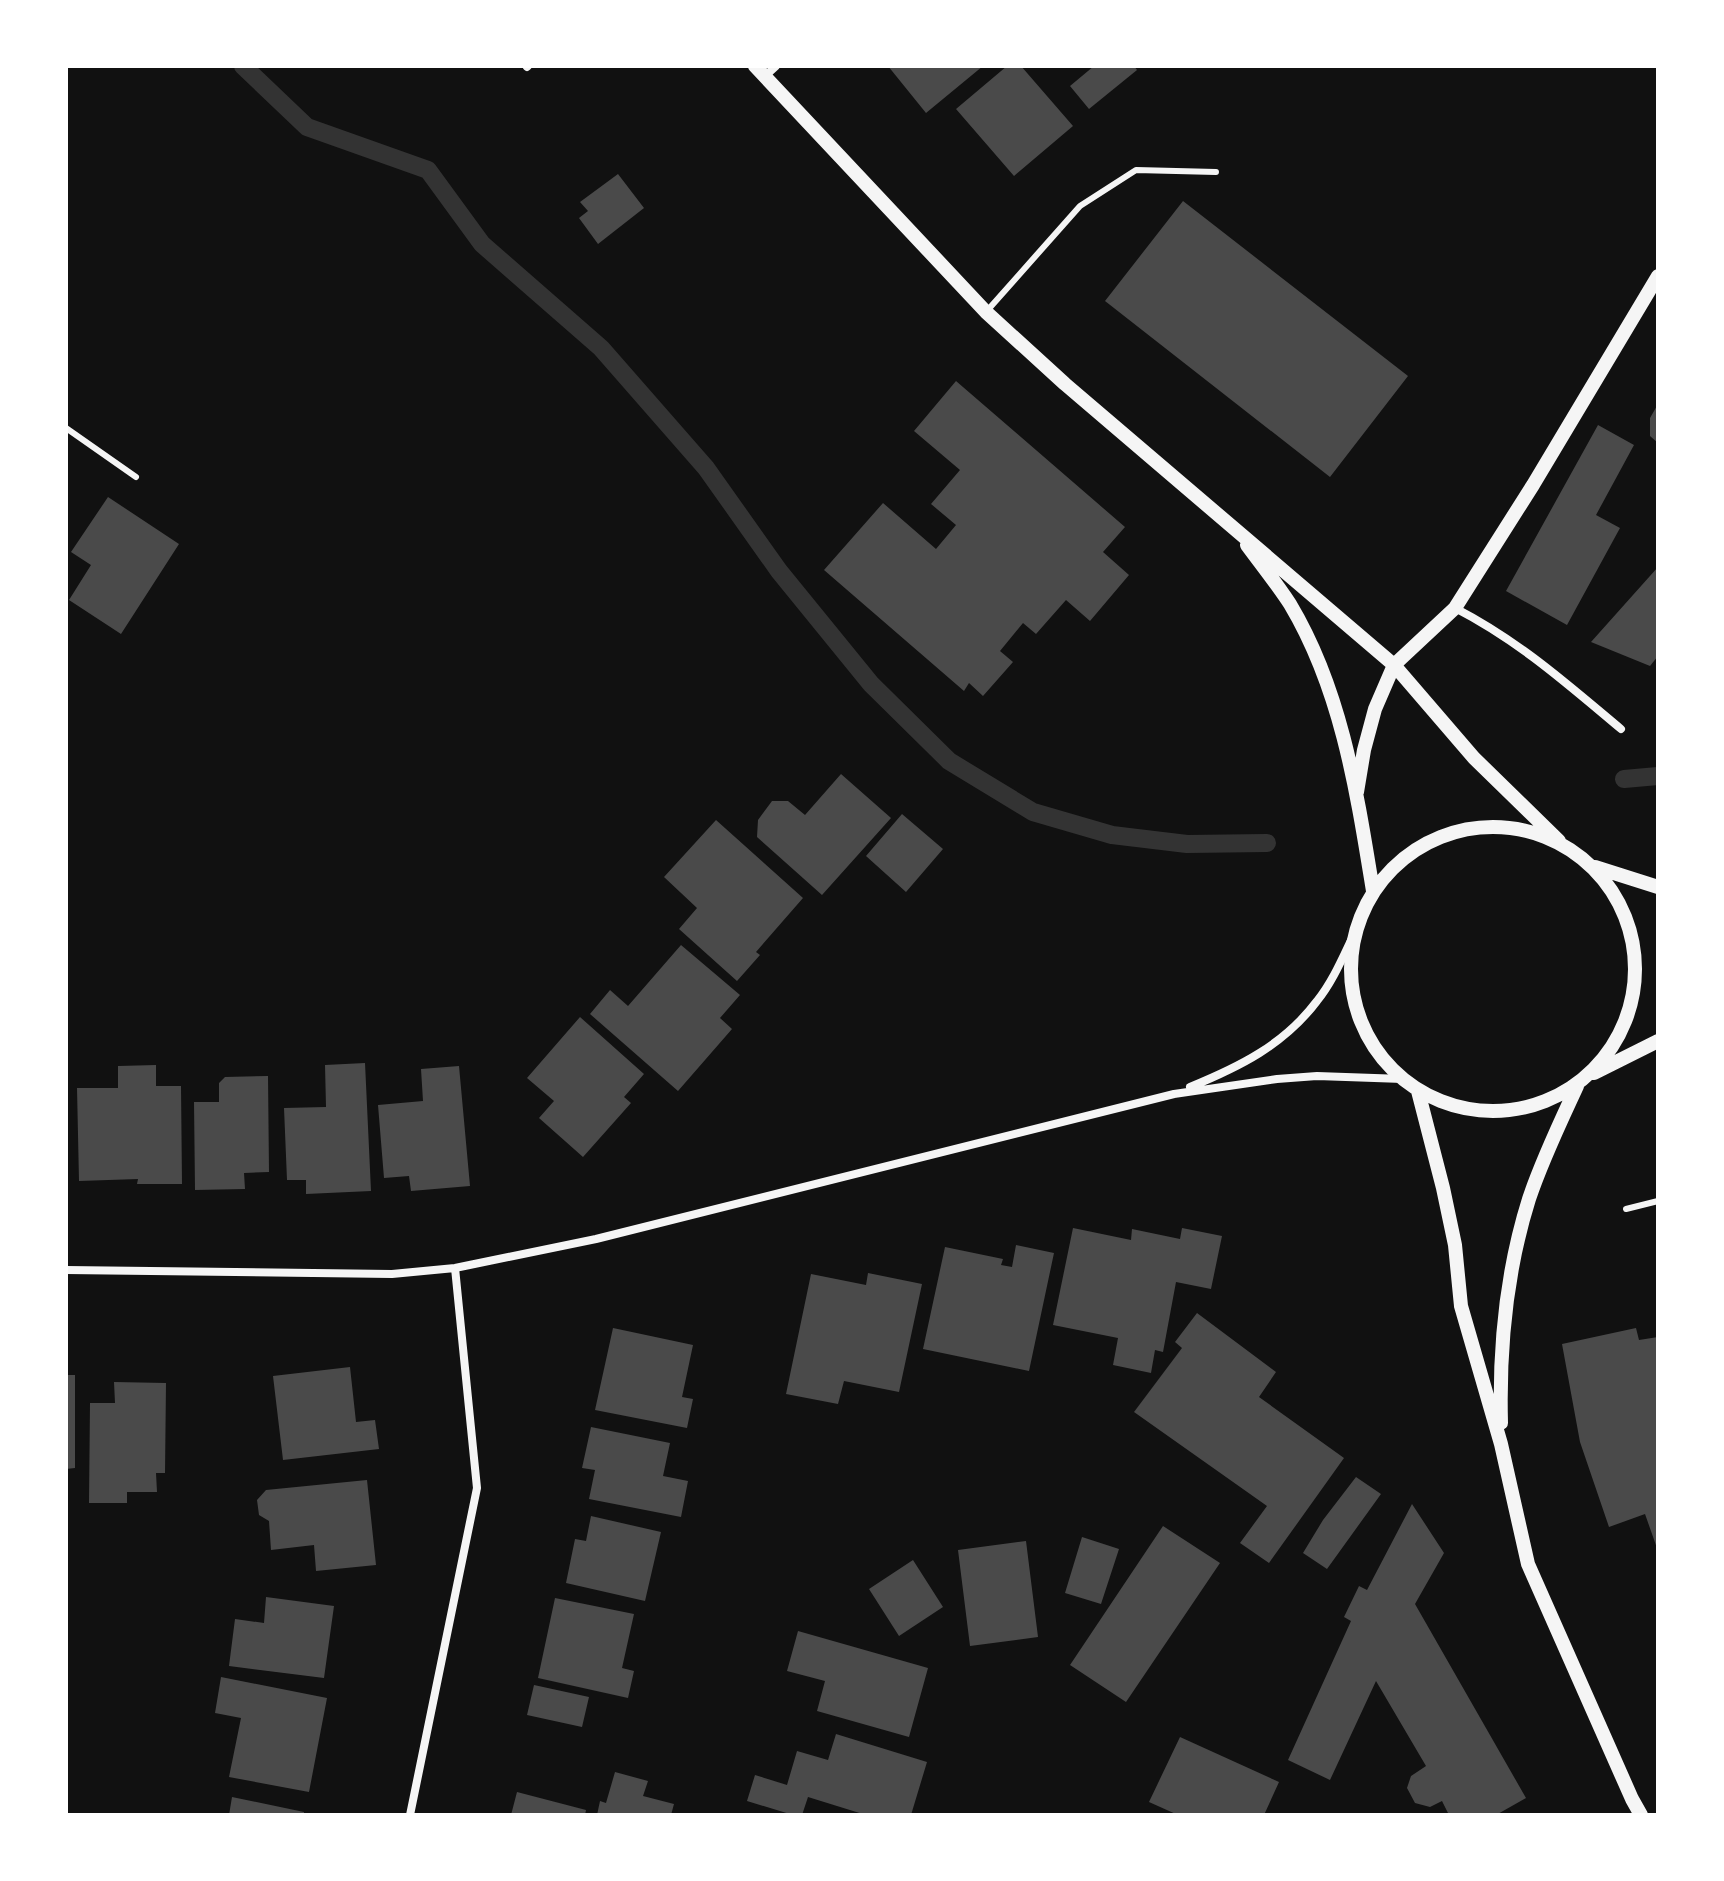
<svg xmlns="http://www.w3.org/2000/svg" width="1724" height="1881" font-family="'PT Serif',serif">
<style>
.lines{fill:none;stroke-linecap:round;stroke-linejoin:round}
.stream{stroke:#333;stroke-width:18}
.building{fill:#4a4a4a}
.service{stroke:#f5f5f5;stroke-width:6}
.minor{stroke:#f5f5f5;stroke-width:8}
.tertiary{stroke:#f5f5f5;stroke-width:14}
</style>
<rect width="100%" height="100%" fill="#111"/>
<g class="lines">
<!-- stream -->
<path class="stream" d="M 243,66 L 307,127 L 428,170 L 482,244 L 601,348 L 706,468 L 779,571 L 871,684 L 949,761 L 1033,812 L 1112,835 L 1187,844 L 1267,843
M 1624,779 L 1658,776"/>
</g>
<!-- building -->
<path class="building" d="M 888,66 L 983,66 L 926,113 Z
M 1007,66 L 1021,66 L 1073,126 L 1014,176 L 956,109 Z
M 1094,66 L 1134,66 L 1137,70 L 1089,109 L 1070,86 Z
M 618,174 L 644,208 L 598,244 L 579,218 L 588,211 L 580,202 Z
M 1183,201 L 1408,376 L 1330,477 L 1105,301 Z
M 956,381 L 1125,527 L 1103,552 L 1129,575 L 1090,621 L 1066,600 L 1036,634 L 1023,623 L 1000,651 L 1013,662 L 983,696 L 969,683 L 964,691 L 824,570 L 883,503 L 936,549 L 956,525 L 931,504 L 960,470 L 914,431 Z
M 1658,404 L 1658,443 L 1650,436 L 1650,418 Z
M 1598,425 L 1634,445 L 1596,515 L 1620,528 L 1567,625 L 1506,591 Z
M 108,497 L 179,544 L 121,634 L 69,600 L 91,565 L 71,552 Z
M 1658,567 L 1658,656 L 1650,666 L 1591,642 Z
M 841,774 L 891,818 L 822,895 L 757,837 L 758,820 L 772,801 L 788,801 L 805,815 Z
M 902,814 L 943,849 L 906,892 L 866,856 Z
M 716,820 L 803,898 L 756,952 L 760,955 L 737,981 L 679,929 L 697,908 L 664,877 Z
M 681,945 L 740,995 L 720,1018 L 732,1029 L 678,1091 L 590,1014 L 610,990 L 628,1006 Z
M 580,1017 L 644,1074 L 624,1097 L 631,1103 L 583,1157 L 539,1118 L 554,1101 L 527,1078 Z
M 365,1063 L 371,1191 L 306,1194 L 306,1180 L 287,1180 L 284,1108 L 326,1107 L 325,1065 Z
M 156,1065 L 156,1086 L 181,1086 L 182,1184 L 137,1184 L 138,1179 L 79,1181 L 77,1088 L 118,1088 L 118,1066 Z
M 459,1066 L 470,1186 L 411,1191 L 409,1176 L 384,1178 L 378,1105 L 423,1101 L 421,1069 Z
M 268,1076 L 269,1172 L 244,1173 L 245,1189 L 195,1190 L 194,1102 L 219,1102 L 219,1083 L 225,1077 Z
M 1073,1228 L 1131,1240 L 1132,1229 L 1180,1239 L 1182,1228 L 1222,1236 L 1211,1289 L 1176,1282 L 1163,1352 L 1155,1350 L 1151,1373 L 1113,1365 L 1118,1338 L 1053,1325 Z
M 1016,1245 L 1054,1253 L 1029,1371 L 923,1349 L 945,1247 L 1003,1259 L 1001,1265 L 1012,1267 Z
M 868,1273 L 922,1284 L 899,1392 L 844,1381 L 838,1404 L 786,1394 L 811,1274 L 866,1285 Z
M 1197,1313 L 1276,1372 L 1259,1397 L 1344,1458 L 1269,1563 L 1240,1543 L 1267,1506 L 1134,1412 L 1182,1348 L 1175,1342 Z
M 613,1328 L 693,1345 L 682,1397 L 693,1399 L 687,1428 L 595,1410 Z
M 1636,1328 L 1639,1340 L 1658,1337 L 1658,1551 L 1645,1514 L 1609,1527 L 1580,1442 L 1562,1344 Z
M 350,1367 L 356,1422 L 375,1420 L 379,1449 L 283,1460 L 273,1376 Z
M 66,1375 L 75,1375 L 75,1468 L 66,1469 Z
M 114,1382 L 166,1383 L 165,1473 L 156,1473 L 157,1492 L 127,1492 L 127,1503 L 89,1503 L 90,1403 L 115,1403 Z
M 591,1427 L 670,1443 L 663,1476 L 688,1481 L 681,1517 L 589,1499 L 595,1470 L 582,1468 Z
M 1356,1477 L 1381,1494 L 1327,1569 L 1303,1553 L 1323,1520 Z
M 367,1480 L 376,1565 L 316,1571 L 314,1545 L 271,1550 L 269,1521 L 259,1515 L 257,1500 L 266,1490 Z
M 1412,1504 L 1444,1553 L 1415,1604 L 1526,1798 L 1496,1815 L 1449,1815 L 1442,1801 L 1430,1807 L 1415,1803 L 1407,1788 L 1411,1776 L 1426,1766 L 1376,1681 L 1330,1780 L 1288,1760 L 1351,1621 L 1344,1617 L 1359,1586 L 1367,1590 Z
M 591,1516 L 661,1532 L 645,1601 L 566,1583 L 575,1539 L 586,1541 Z
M 1163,1526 L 1220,1563 L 1126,1702 L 1070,1665 Z
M 1082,1537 L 1119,1549 L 1101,1604 L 1065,1593 Z
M 1026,1541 L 1038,1637 L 970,1646 L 958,1550 Z
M 913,1560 L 943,1607 L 899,1636 L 869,1589 Z
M 266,1597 L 334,1606 L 324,1678 L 229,1666 L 235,1619 L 264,1623 Z
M 555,1598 L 634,1614 L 622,1668 L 634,1671 L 628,1698 L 538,1678 Z
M 798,1631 L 928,1668 L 909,1737 L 817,1711 L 825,1681 L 787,1671 Z
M 221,1677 L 327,1698 L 309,1792 L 229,1777 L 241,1718 L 215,1713 Z
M 534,1685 L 589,1697 L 582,1727 L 527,1715 Z
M 836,1734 L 927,1762 L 911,1815 L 866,1815 L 808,1797 L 802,1815 L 793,1815 L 747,1801 L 755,1775 L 787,1785 L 797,1751 L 828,1760 Z
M 1180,1737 L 1279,1782 L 1264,1815 L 1178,1815 L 1149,1802 Z
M 615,1772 L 648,1781 L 643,1796 L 674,1804 L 671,1815 L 597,1815 L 600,1801 L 606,1803 Z
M 517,1792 L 586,1810 L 585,1815 L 511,1815 Z
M 232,1797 L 304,1812 L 304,1815 L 229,1815 Z"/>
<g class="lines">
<!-- service -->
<path class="service" d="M 986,312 L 1080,206 L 1136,170 L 1216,172
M 66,428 L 136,477
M 1626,1209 L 1658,1201"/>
<!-- minor -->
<path class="minor" d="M 527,67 L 528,66
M 764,77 L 776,66
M 1455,608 C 1519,641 1566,683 1621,729
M 1190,1087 C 1239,1067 1284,1045 1317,1001 C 1334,980 1344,954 1356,930
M 66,1270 L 392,1274 L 455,1268 L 596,1239 L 1174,1094 L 1277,1079 L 1317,1076 L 1403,1079
M 410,1815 L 477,1488 L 455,1268"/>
<!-- tertiary -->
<path class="tertiary" d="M 755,66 L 986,312 L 1065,384 L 1394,665 L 1474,758 L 1559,841
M 1247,545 C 1261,564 1277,584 1290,604 C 1342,691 1357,793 1373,891
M 1357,792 L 1364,750 L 1375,709 L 1394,665 L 1455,608 L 1533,485 L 1658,276
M1351 969a142 142 0 1 1 284 0a142 142 0 1 1-284 0Z
M 1595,867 L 1658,887
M 1594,1073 L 1658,1041
M 1418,1091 L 1443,1188 L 1455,1245 L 1461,1306 L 1501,1444 L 1528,1564 L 1632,1799 L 1641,1815
M 1501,1423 C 1499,1347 1506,1272 1529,1199 C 1542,1160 1560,1123 1577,1086"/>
</g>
<!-- border -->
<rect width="1724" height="1881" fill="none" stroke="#ffffff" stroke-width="136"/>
</svg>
